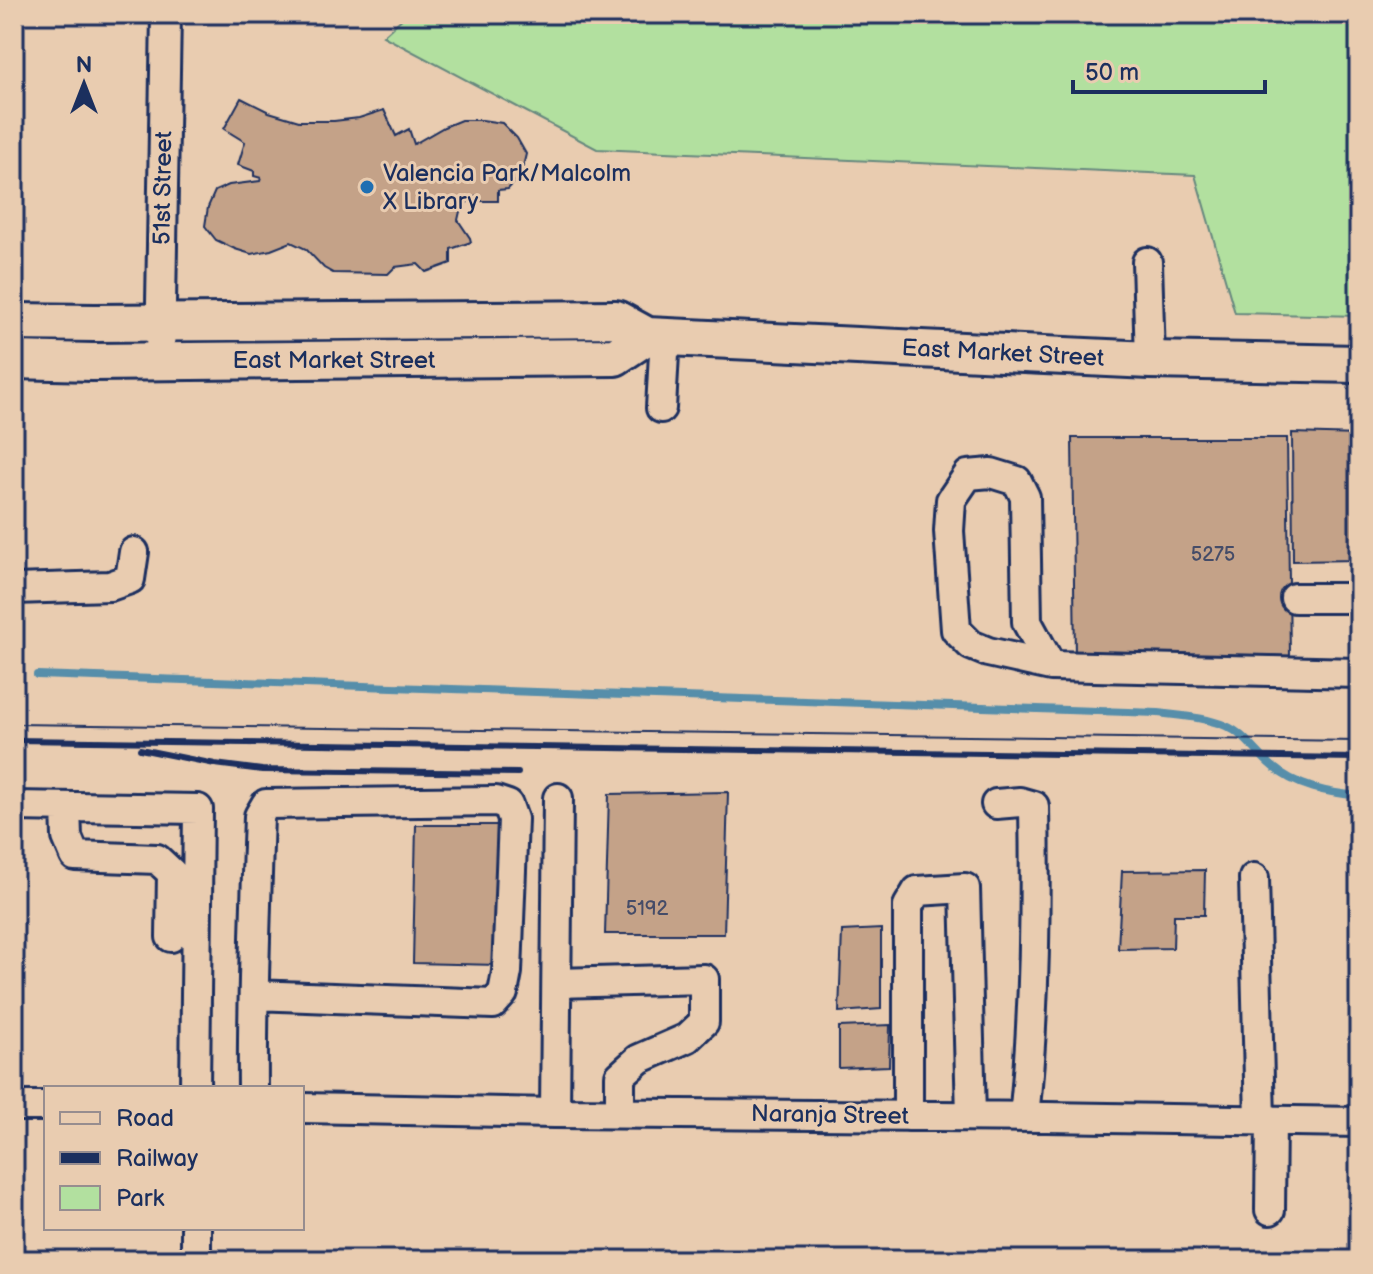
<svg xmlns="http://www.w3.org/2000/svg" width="1373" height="1274" font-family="'Balsamiq Sans',sans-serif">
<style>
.green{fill:#b2e09f;stroke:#66887e;stroke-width:2}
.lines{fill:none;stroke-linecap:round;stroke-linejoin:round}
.stream{stroke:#568eaa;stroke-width:8}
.building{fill:#c4a288;stroke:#1b2f5e;stroke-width:2}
.minor-casing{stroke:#1b2f5e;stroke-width:34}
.major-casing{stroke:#1b2f5e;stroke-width:42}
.minor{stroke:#e9ccb0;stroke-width:28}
.major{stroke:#e9ccb0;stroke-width:36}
.tram{stroke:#1b2f5e;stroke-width:2}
.rail{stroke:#1b2f5e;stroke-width:6}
.poi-dot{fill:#1f6fb2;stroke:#e9ccb0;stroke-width:3}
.labels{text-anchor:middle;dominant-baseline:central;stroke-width:6;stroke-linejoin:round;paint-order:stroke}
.number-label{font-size:20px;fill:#454c68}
.poi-label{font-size:24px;fill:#1b2f5e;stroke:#e9ccb0;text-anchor:start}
.street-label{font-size:24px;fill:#1b2f5e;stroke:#e9ccb0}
</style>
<rect width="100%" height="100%" fill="#e9ccb0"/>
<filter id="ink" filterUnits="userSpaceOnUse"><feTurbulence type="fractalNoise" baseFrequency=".0125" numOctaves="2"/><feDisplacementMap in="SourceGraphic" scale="16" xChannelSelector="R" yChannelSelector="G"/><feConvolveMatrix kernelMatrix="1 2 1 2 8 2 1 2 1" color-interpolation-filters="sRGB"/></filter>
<g filter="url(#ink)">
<!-- green -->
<path class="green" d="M 407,14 L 1359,14 L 1359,316 L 1235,313 L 1195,175 L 597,149 L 383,36 Z"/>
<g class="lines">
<!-- stream -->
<path class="stream" d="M 37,675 L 1158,713 C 1180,716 1205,717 1226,726 C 1245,734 1256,753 1272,766 C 1296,787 1329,793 1359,796"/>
</g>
<!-- building -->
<path class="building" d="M 241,98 L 269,112 L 299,121 L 334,121 L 359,118 L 384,110 L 396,136 L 409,129 L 414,144 L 444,127 L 461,120 L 482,120 L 502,123 L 517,138 L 526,154 L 521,175 L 508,189 L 498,190 L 498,201 L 476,201 L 476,196 L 461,207 L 458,220 L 470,238 L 471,242 L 451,249 L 451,263 L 426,272 L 418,264 L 395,267 L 388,274 L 333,273 L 324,268 L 306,249 L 291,242 L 271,250 L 251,254 L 235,249 L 216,240 L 205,226 L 208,207 L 215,191 L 229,185 L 260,181 L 261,178 L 254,176 L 254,171 L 238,165 L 245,142 L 224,129 Z
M 1292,433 L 1359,435 L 1359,560 L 1293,561 Z
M 1072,438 L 1287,438 L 1290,656 L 1075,656 Z
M 728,792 L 724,934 L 605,934 L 609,794 Z
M 416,825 L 503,825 L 498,965 L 413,963 Z
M 1205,870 L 1204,915 L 1174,915 L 1173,948 L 1118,949 L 1122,871 Z
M 881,929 L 881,1009 L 839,1012 L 842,931 Z
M 890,1025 L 889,1066 L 839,1068 L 839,1027 Z"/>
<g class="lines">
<!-- minor casing -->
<g class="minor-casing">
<path id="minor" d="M 1147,262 L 1150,360
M 160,361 L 166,14
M 661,408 L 665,335
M 14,589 L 110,586 L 130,579 L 134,552
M 1295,598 L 1359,598
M 1051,666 L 1027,622 L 1025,497 L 1017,481 L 991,473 L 968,475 L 951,500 L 949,531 L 956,630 L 971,645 L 988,652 L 1051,666 L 1359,673
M 996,804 L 1020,802 L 1034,806 C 1036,910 1035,1013 1024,1117
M 14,806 L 198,809 L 195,1088
M 66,807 L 67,837 L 75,856 L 157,859 L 172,873 L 171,937
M 1254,878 L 1260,1120
M 557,983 L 704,979 L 704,1022 L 687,1038 L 639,1059 L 620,1076 L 620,1113
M 253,1088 C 252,997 256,906 259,816 L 266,804 L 496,801 L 508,805 L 513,819 L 507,972 L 503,993 L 493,1004 L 254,995
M 14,1106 L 46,1106
M 302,1108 L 555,1113 L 1046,1117 L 1359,1122
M 555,1113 L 558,798
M 908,1116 L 908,906 L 917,891 L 965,888 L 971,1116
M 1270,1210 L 1271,1120
M 196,1228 L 196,1260"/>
</g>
<!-- major casing -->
<g class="major-casing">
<path id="major" d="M 14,322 L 95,323 L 616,319 L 647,336 L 1150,360 L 1359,364
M 14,360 L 92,362 L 615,357 L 647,336"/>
</g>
<!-- minor -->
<use href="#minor" class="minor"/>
<!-- major -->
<use href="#major" class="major"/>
<!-- tram -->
<path class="tram" d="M 14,724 L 1359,741"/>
<!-- rail -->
<path class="rail" d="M 14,740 L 1359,758
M 140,749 L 215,764 L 262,770 L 518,773"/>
</g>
</g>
<!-- markers -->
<circle class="poi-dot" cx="367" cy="187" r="8"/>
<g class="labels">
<!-- number labels -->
<g class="number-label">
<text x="1213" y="555">5275</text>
<text x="647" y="909">5192</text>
</g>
<!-- poi labels -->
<g class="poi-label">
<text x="383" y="173">Valencia Park/Malcolm<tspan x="383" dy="28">X Library</tspan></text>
</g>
<!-- street labels -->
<g class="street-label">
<text transform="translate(163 188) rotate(-89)">51st Street</text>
<text transform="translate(1003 353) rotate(3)">East Market Street</text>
<text x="334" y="360">East Market Street</text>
<text transform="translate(830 1115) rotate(1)">Naranja Street</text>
</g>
</g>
<!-- margin -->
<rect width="1373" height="1274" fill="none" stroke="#e9ccb0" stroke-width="48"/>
<rect x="24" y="24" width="1325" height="1226" fill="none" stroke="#1b2f5e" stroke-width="3" filter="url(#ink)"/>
<!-- legend -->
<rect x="44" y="1086" width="260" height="144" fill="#e9ccb0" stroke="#978d8f" stroke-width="2"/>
<rect x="60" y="1112" width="40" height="12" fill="#e9ccb0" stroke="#978d8f" stroke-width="2"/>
<text x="116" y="1126" font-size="24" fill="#1b2f5e">Road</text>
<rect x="60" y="1152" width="40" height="12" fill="#1b2f5e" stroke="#978d8f" stroke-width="2"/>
<text x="116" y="1166" font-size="24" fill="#1b2f5e">Railway</text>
<rect x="60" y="1186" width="40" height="24" fill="#b2e09f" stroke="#978d8f" stroke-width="2"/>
<text x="116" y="1206" font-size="24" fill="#1b2f5e">Park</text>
<!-- north arrow -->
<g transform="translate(84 84)" stroke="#e9ccb0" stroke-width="6" paint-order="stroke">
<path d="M0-6L14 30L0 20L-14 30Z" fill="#1b2f5e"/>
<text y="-12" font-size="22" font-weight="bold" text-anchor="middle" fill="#1b2f5e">N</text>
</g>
<!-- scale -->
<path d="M1073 80v12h192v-12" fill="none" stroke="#1b2f5e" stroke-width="4"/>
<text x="1085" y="80" font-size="24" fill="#1b2f5e" stroke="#e9ccb0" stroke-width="6" paint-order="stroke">50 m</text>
</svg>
